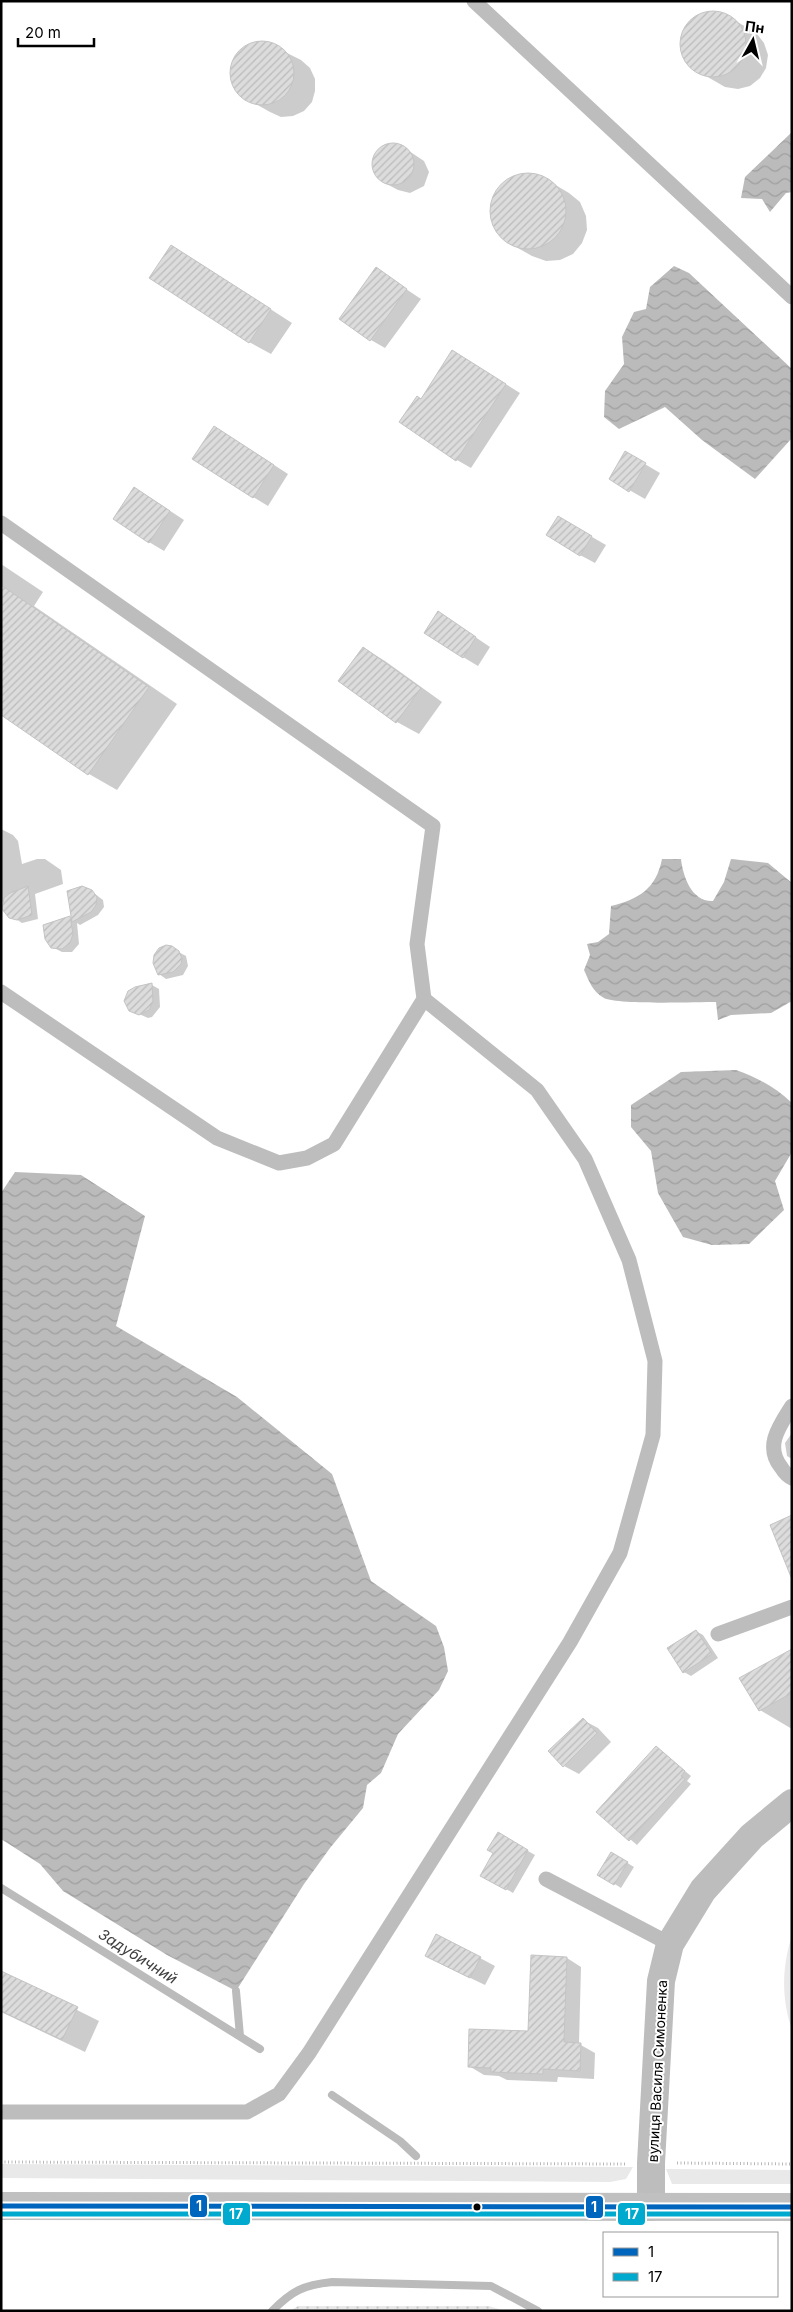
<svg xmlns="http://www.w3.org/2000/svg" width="793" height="2312" font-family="Inter,sans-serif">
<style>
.grass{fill:#e9e9e9}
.park{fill:url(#park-dots)}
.water{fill:url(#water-waves)}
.shadow{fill:#0003}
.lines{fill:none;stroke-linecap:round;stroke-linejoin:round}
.stream{stroke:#bbb;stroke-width:8}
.building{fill:url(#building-hatch);stroke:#c4c4c4}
.path{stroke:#b8b8b8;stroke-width:3;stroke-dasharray:1 2.5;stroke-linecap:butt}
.lane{stroke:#bdbdbd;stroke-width:15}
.street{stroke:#bdbdbd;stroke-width:28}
.secondary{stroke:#c0c0c0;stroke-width:28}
.bus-1-casing{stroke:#fff;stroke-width:9}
.bus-2-casing{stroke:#fff;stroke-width:9}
.bus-1{stroke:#0065bd;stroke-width:5}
.bus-2{stroke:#00a9ce;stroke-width:5}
.bus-dot{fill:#000;stroke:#fff;stroke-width:2}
.labels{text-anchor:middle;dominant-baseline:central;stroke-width:4;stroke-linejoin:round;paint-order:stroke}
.street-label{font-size:14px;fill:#000;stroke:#fff}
.water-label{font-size:15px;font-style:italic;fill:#3f3f3f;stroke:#fff}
.line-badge{stroke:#fff;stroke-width:2}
.badge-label{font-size:14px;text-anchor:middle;font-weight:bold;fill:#fff}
</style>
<defs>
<pattern id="park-dots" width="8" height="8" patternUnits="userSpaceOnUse" patternTransform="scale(1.25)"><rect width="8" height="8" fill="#e9e9e9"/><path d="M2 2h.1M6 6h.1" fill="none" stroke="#c6c6c6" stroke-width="1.8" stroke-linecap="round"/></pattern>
<pattern id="water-waves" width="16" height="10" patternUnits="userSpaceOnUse" patternTransform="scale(1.25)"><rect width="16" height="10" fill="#bbb"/><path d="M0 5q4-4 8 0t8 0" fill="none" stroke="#9f9f9f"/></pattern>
<pattern id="building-hatch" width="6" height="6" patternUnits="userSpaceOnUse" patternTransform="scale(1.25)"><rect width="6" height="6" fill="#dcdcdc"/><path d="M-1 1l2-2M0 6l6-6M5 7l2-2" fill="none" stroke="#bbb"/></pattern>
</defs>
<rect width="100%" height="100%" fill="#fff"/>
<!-- grass -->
<path class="grass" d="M 792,1935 L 792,2030 C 781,1998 782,1967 792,1935 Z
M 1,2164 L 633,2167 L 626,2179 L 610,2182 L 1,2178 Z
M 666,2169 L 792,2170 L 792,2184 L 672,2184 Z"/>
<!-- park -->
<path class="park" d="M 298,2306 L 489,2306 L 504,2311 L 290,2311 Z"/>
<!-- water -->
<path class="water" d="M 792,132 L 792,192 L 786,193 L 770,212 L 762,199 L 741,198 L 745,177 Z
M 674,266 L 689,273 L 792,369 L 792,438 L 755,479 L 702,440 L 665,407 L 619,429 L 604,417 L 605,391 L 624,364 L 622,337 L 634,312 L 646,309 L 650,287 Z
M 662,859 L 681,859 C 683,877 692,902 713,901 L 724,882 L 731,859 L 768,863 L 792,883 L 792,1001 L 771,1013 L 731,1015 L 718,1020 L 716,1002 C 695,1002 618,1005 604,998 C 592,991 589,981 584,970 L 590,955 L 587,944 L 598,942 L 609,934 L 611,906 C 639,899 656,889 662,859 Z
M 736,1070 C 758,1078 775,1087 792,1103 L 792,1152 L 775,1181 L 784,1210 L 749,1244 L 712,1245 L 683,1237 L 658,1193 L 651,1151 L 631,1127 L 631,1105 L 681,1072 Z
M 15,1172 L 81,1175 L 145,1216 L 116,1326 L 237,1397 L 332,1474 L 371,1581 L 436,1626 L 444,1647 L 448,1671 L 439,1690 L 398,1734 L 381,1773 L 367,1785 L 363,1808 L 330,1848 L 304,1884 L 236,1991 L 167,1955 L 63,1891 L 40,1864 L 1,1839 L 1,1193 Z"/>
<!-- shadow -->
<path class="shadow" d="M 711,12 L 724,14 L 746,27 L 757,34 L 764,43 L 768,55 L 766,68 L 760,78 L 750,86 L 738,89 L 725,87 L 692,68 L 684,58 L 681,46 L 683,34 L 689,23 L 699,16 Z
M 267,43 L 301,60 L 310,68 L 315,79 L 315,91 L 312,102 L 304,111 L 293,116 L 281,117 L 270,112 L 247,99 L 238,92 L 233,81 L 232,69 L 236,58 L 244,49 L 255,44 Z
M 388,144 L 403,147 L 424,161 L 429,172 L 424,186 L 410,193 L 398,190 L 383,182 L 373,169 L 375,154 L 380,148 Z
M 533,175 L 547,180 L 569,193 L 580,202 L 586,216 L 587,230 L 582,243 L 573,254 L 560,260 L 546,261 L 532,256 L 509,243 L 499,233 L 492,221 L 492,206 L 496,193 L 506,182 L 519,176 Z
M 193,259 L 292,323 L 271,354 L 249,342 Z
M 376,269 L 421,299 L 385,348 L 371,340 Z
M 467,360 L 520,393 L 471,468 L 457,460 L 422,400 Z
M 215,427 L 288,474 L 268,506 L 253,497 Z
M 626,453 L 660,473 L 645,499 L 610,479 Z
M 149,497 L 184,520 L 164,551 L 149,542 Z
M 559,518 L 606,545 L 595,563 L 580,555 Z
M 1,564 L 43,592 L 34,606 L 177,704 L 117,790 L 89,774 L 1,714 Z
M 453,622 L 490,647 L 478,666 L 463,657 Z
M 364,648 L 385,661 L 442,702 L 419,734 L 397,722 L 340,681 Z
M 1,829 L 13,835 L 18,841 L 22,864 L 37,859 L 45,859 L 61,870 L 63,884 L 35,894 L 38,919 L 22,923 L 4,911 L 1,895 Z
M 87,888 L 103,900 L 104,907 L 98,915 L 80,925 L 77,923 L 79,944 L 72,952 L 62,952 L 54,948 L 69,917 L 73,920 Z
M 169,947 L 186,956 L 188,966 L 183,975 L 166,979 L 159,974 Z
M 152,985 L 159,989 L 160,1007 L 152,1017 L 148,1018 L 130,1010 Z
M 792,1433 L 792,1459 L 787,1456 L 785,1443 Z
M 696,1631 L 703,1635 L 718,1658 L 691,1676 L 684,1672 Z
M 792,1650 L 792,1729 L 760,1710 Z
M 583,1720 L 598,1728 L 611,1742 L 579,1774 L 564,1766 Z
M 656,1747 L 691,1776 L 687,1781 L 691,1784 L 637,1845 L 598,1812 Z
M 498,1834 L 535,1855 L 513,1893 L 482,1875 L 495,1853 Z
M 611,1853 L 634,1867 L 621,1888 L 599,1874 Z
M 480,1958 L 495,1966 L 485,1985 L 441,1964 Z
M 567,1958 L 581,1967 L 579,2044 L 595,2053 L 594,2079 L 558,2077 L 557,2082 L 507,2080 L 499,2076 L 484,2075 L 469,2066 L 529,2032 Z
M 1,1972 L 99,2021 L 85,2052 L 1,2012 Z"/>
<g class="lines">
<!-- stream -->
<path class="stream" d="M 1,1888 L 260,2049
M 236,1991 L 240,2036
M 332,2095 L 400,2141 L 416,2156
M 272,2311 C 292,2291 303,2285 332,2282 L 491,2286 L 538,2311"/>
</g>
<!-- building -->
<path class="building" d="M680 44a33 33 0 1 1 66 0a33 33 0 1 1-66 0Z
M230 73a32 32 0 1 1 64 0a32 32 0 1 1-64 0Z
M372 164a21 21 0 1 1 42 0a21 21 0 1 1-42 0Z
M490 211a38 38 0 1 1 76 0a38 38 0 1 1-76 0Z
M 171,245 L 271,309 L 249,343 L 149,278 Z
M 376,267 L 407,289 L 370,341 L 339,319 Z
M 452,350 L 506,384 L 456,461 L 399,422 L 417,396 L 421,399 Z
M 214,426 L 274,465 L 253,498 L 192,459 Z
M 625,451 L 646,463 L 629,492 L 609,479 Z
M 134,487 L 170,511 L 149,543 L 113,519 Z
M 558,516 L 592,536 L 580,556 L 546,535 Z
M 1,585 L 149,687 L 88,775 L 1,715 Z
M 438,611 L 476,637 L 463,658 L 424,633 Z
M 363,647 L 421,688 L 396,723 L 338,681 Z
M 28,886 L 32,915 L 17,920 L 9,918 L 2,909 L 4,898 L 10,893 Z
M 82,886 L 92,890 L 97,897 L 96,905 L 91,912 L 72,922 L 67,891 Z
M 70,916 L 73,934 L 70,943 L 62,949 L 51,948 L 45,939 L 43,925 Z
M 166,945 L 172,946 L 179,951 L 182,959 L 181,964 L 173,972 L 158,975 L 153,963 L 154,955 L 159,948 Z
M 152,983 L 153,1002 L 149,1010 L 139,1015 L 129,1011 L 124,1001 L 128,991 L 135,987 Z
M 792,1515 L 792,1577 L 791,1577 L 770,1525 Z
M 696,1630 L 712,1654 L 683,1673 L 667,1648 Z
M 792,1649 L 792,1693 L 759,1711 L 739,1678 Z
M 583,1718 L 597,1733 L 563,1767 L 548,1751 Z
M 656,1746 L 685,1771 L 681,1776 L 685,1779 L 629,1841 L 596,1812 Z
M 498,1832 L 528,1850 L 506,1890 L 480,1876 L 493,1853 L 487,1850 Z
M 611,1852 L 628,1862 L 614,1885 L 597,1875 Z
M 436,1934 L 481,1957 L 470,1978 L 425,1956 Z
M 531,1955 L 567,1957 L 564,2042 L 581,2043 L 580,2071 L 543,2069 L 543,2074 L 491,2072 L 491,2068 L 468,2067 L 469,2029 L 528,2031 Z
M 1,1971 L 78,2007 L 62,2040 L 1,2011 Z"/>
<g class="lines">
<!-- path -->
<path class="path" d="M 1,2162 L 626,2164
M 677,2163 L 792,2164"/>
<!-- lane -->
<path class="lane" d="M 474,1 L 792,297
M 1,523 L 433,826 L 417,944 L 424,999 L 537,1090 L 585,1159 L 629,1260 L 655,1361 L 653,1435 L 620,1553 L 570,1642 L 309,2053 L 279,2094 L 247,2112 L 1,2112
M 1,992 L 217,1138 L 279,1163 L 307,1158 L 334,1144 L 424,999
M 792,1406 C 780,1425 764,1446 781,1467 C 784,1472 787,1476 792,1478
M 718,1634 L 792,1607
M 546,1879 L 670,1944"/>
<!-- street -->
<path class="street" d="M 651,2207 L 651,2163 L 661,1981 L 670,1944 L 703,1890 L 752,1836 L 792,1803"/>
<!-- secondary -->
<path class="secondary" d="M 1,2206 L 792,2207"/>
<!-- bus-1 casing -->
<g class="bus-1-casing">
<path id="bus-1" d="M 1,2206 L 792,2207"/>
</g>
<!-- bus-2 casing -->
<g class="bus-2-casing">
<path id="bus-2" d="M 1,2214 L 792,2214"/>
</g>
<!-- bus-1 -->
<use href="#bus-1" class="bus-1"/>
<!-- bus-2 -->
<use href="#bus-2" class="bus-2"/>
</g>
<!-- markers -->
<circle class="bus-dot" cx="477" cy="2207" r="4.5"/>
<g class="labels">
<!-- street labels -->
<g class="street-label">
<text transform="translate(657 2071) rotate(-87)">вулиця Василя Симоненка</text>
</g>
<!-- water labels -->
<g class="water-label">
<text transform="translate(138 1956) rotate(32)">Задубичний</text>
</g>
</g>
<g class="line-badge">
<rect x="189" y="2194" width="19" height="24" rx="5" fill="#0065bd"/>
<rect x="585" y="2195" width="19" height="24" rx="5" fill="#0065bd"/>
<rect x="222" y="2202" width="29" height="24" rx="5" fill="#00a9ce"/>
<rect x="617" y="2202" width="29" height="24" rx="5" fill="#00a9ce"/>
</g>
<g class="badge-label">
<text x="199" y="2211">1</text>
<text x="594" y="2212">1</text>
<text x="236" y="2219">17</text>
<text x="632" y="2219">17</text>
</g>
<!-- border -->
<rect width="793" height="2312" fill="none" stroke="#000000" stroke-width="5"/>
<!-- legend -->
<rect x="603" y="2232" width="175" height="65" fill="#ffffff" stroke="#999999"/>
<rect x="613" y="2248" width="25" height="8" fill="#0065bd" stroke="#999999"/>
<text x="648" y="2257" font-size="15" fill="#000000">1</text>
<rect x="613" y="2273" width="25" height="8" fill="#00a9ce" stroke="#999999"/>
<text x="648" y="2282" font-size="15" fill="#000000">17</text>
<!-- north arrow -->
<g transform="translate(753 40) rotate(8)" stroke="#ffffff" stroke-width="4" paint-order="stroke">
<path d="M0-4L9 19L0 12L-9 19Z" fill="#000000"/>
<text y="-8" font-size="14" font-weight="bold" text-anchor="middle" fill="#000000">Пн</text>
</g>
<!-- scale -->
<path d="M18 38v8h76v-8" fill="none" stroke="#000000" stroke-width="2.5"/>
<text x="25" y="38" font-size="15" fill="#000000" stroke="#ffffff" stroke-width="4" paint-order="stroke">20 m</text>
</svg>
